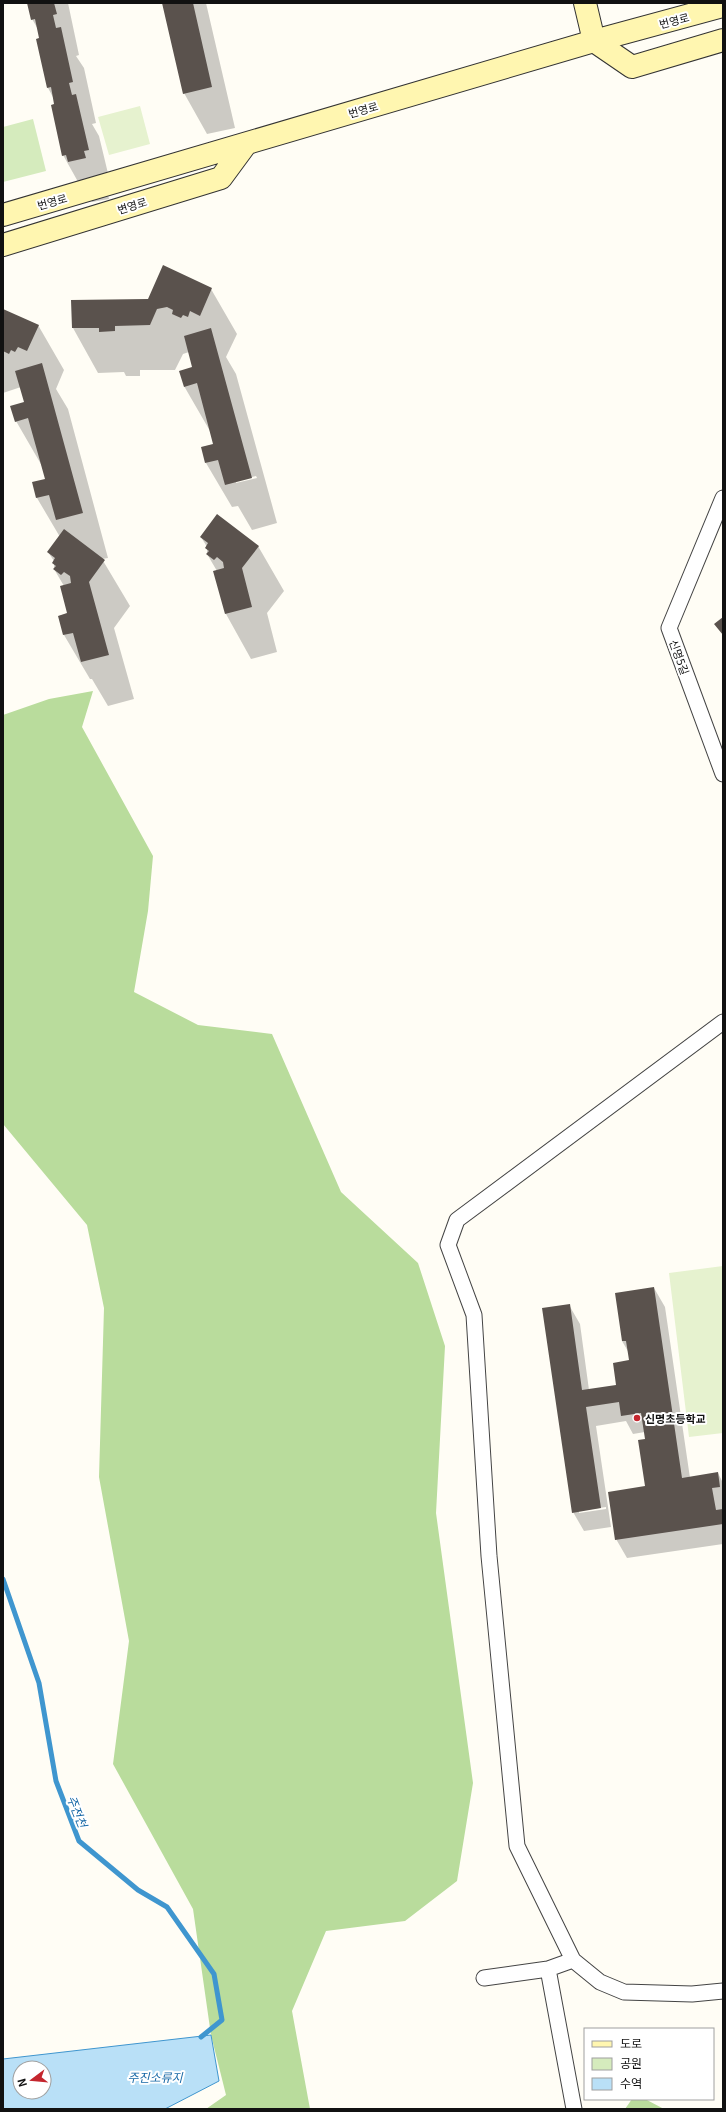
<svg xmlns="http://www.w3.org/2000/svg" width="726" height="2112" font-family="Georgia,'Noto Sans KR',serif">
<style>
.green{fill:#d5ebbd}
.forest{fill:#b9dc9c}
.pitch{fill:#e6f2cf}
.water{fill:#b9e0f7;stroke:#3f96cf;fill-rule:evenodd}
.shadow{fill:#0003;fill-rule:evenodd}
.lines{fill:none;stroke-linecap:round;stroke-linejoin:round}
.stream{stroke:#3f96cf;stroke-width:5}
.building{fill:#5a524d}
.street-casing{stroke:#444;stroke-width:17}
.secondary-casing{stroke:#333;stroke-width:24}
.street{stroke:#fff;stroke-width:15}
.secondary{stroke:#fff6b0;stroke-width:22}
.poi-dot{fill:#c4262e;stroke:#fff;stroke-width:1.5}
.labels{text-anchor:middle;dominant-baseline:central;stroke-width:4;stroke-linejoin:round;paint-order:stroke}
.street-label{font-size:11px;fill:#111;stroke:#fff}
.poi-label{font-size:11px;font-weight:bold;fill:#111;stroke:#fff;text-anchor:start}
.water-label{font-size:12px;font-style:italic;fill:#1768a6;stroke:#fff}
</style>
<rect width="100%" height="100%" fill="#fffdf5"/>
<!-- green -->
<path class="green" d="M 33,119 L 46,171 L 3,182 L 3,127 Z"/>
<!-- forest -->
<path class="forest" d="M 93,691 L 82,727 L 153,856 L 148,911 L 134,992 L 198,1025 L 272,1034 L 341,1192 L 418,1263 L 445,1346 L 436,1513 L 473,1783 L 457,1881 L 405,1921 L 326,1931 L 292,2011 L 310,2109 L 206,2109 L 226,2095 L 211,2035 L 193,1909 L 113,1764 L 129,1641 L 99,1477 L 104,1308 L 87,1225 L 3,1124 L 3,715 L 49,699 Z
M 632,2099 L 645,2099 L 664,2109 L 625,2109 Z"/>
<!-- pitch -->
<path class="pitch" d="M 140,106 L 150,144 L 109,155 L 98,117 Z
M 723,1266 L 723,1433 L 689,1437 L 669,1273 Z"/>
<!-- water -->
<path class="water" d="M 211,2035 L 219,2081 L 165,2109 L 3,2109 L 3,2059 ZM 20,2068 L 44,2068 L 44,2092 L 20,2092 Z"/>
<!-- shadow -->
<path class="shadow" d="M 29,3 L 68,3 L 79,55 L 76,56 L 84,68 L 96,123 L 92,124 L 99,136 L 112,190 L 107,191 L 109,199 L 92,202 L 88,196 L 86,196 L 63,155 L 54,99 L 48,88 L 37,40 L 41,39 L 39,31 L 32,19 Z
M 163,3 L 206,3 L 235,128 L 207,134 L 184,93 Z
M 211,289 L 237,334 L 226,357 L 236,374 L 277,523 L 252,530 L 238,506 L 232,507 L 206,463 L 214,444 L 210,431 L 184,386 L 194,368 L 189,352 L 183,354 L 175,370 L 140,370 L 140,376 L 126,376 L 124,372 L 98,373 L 73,328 L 72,301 L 148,300 ZM 256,476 L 257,478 L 236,483 L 236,481 Z
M 3,310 L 38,325 L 64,370 L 56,389 L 68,409 L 108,558 L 102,559 L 130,606 L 114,628 L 134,699 L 108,706 L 92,679 L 90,679 L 64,635 L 59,616 L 69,614 L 64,586 L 54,569 L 54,561 L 48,552 L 60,537 L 37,498 L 33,483 L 46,480 L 42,466 L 16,421 L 25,403 L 21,387 L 3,393 Z
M 201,537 L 258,546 L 284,591 L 267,613 L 277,652 L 251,659 L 226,614 L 214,572 L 217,571 L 207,554 L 207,547 Z
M 654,1288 L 665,1307 L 690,1478 L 718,1473 L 723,1483 L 723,1544 L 627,1558 L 616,1539 L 646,1487 L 645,1432 L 633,1434 L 626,1421 L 596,1426 L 611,1527 L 584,1531 L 573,1512 L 569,1305 L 580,1324 L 589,1390 L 617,1386 L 631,1361 L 629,1353 L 622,1341 ZM 606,1507 L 606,1509 L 579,1513 L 579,1511 Z"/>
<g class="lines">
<!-- stream -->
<path class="stream" d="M 3,1579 L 39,1683 L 56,1781 L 79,1841 L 138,1890 L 167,1907 L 214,1974 L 222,2020 L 201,2037"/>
</g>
<!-- building -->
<path class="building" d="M 27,3 L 54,3 L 57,14 L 53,15 L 56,28 L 61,27 L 73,82 L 69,83 L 72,95 L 76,94 L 89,150 L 84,151 L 86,158 L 68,162 L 66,155 L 62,156 L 51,105 L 54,104 L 51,87 L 47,88 L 36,39 L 39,38 L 35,19 L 31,20 Z
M 162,3 L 193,3 L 212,87 L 183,94 Z
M 163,265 L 212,288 L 200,316 L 190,311 L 188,317 L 183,315 L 181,318 L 172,314 L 173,310 L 167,307 L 157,309 L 150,325 L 115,326 L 115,331 L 99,332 L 99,328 L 72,328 L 71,300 L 148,299 Z
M 3,309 L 39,325 L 27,351 L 18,347 L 15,352 L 11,350 L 9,354 L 3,351 Z
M 211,328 L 252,478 L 225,485 L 218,460 L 205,463 L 201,447 L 213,444 L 197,383 L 184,387 L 179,371 L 192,367 L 184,336 Z
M 42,363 L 83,513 L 56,520 L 49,495 L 36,498 L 32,482 L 45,479 L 28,418 L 15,422 L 10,406 L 24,402 L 15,371 Z
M 217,514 L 259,546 L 242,568 L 252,607 L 225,614 L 213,571 L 224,568 L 223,562 L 217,557 L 214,560 L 206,554 L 209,551 L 205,548 L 208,543 L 200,537 Z
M 64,529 L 105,560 L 89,582 L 109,655 L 81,662 L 73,633 L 63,635 L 58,616 L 67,613 L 60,586 L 71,583 L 70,576 L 64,572 L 61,575 L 53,569 L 56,566 L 52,563 L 55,558 L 47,552 Z
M 723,617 L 723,635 L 714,624 Z
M 654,1287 L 682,1478 L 718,1472 L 720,1487 L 712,1488 L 716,1510 L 723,1509 L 723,1524 L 615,1540 L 608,1492 L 645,1486 L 638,1440 L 645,1439 L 641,1413 L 621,1416 L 619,1402 L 586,1407 L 601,1508 L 572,1513 L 542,1308 L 570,1304 L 582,1390 L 616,1385 L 613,1363 L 629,1360 L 626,1341 L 622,1341 L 615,1293 Z"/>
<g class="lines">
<!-- street casing -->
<g class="street-casing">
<path id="street" d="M 723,498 L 669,628 L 723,774
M 573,1960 L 517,1846 L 489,1556 L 474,1315 L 448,1245 L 457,1220 L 723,1022
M 548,1969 L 574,2109
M 484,1978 L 548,1969 L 573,1960 L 600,1982 L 624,1992 L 692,1994 L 723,1991"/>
</g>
<!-- secondary casing -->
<g class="secondary-casing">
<path id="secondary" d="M 585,3 L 594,41
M 594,41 L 632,67 L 723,40
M 3,215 L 594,41 L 723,6
M 3,245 L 221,178 L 246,144"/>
</g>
<!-- street -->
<use href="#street" class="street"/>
<!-- secondary -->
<use href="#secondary" class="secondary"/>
</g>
<!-- markers -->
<circle class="poi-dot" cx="637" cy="1418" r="4"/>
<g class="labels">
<!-- street labels -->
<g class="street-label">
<text transform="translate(674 20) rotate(-15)">번영로</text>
<text transform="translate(363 109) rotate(-16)">번영로</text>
<text transform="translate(52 201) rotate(-16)">번영로</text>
<text transform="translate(132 205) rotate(-17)">변영로</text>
<text transform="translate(680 657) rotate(70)">신명5길</text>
</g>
<!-- poi labels -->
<g class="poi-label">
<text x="645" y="1418">신명초등학교</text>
</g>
<!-- water labels -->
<g class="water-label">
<text transform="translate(78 1811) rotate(68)">주전천</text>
<text x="155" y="2076">주진소류지</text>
</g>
</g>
<!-- border -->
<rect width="726" height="2112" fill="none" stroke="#111111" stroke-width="8"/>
<!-- legend -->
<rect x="584" y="2028" width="130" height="72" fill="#ffffff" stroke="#a0a0a0"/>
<rect x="592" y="2041" width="20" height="6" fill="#fff6b0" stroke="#a0a0a0"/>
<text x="620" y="2048" font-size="12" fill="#111111">도로</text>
<rect x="592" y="2058" width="20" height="12" fill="#d5ebbd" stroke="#a0a0a0"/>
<text x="620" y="2068" font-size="12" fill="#111111">공원</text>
<rect x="592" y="2078" width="20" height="12" fill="#b9e0f7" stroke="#a0a0a0"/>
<text x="620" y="2088" font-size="12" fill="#111111">수역</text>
<!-- north arrow -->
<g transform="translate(32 2080) rotate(254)"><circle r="19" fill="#ffffff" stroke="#a0a0a0"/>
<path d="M0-3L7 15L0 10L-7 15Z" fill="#c4262e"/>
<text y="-6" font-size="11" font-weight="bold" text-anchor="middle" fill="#111111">N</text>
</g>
</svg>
